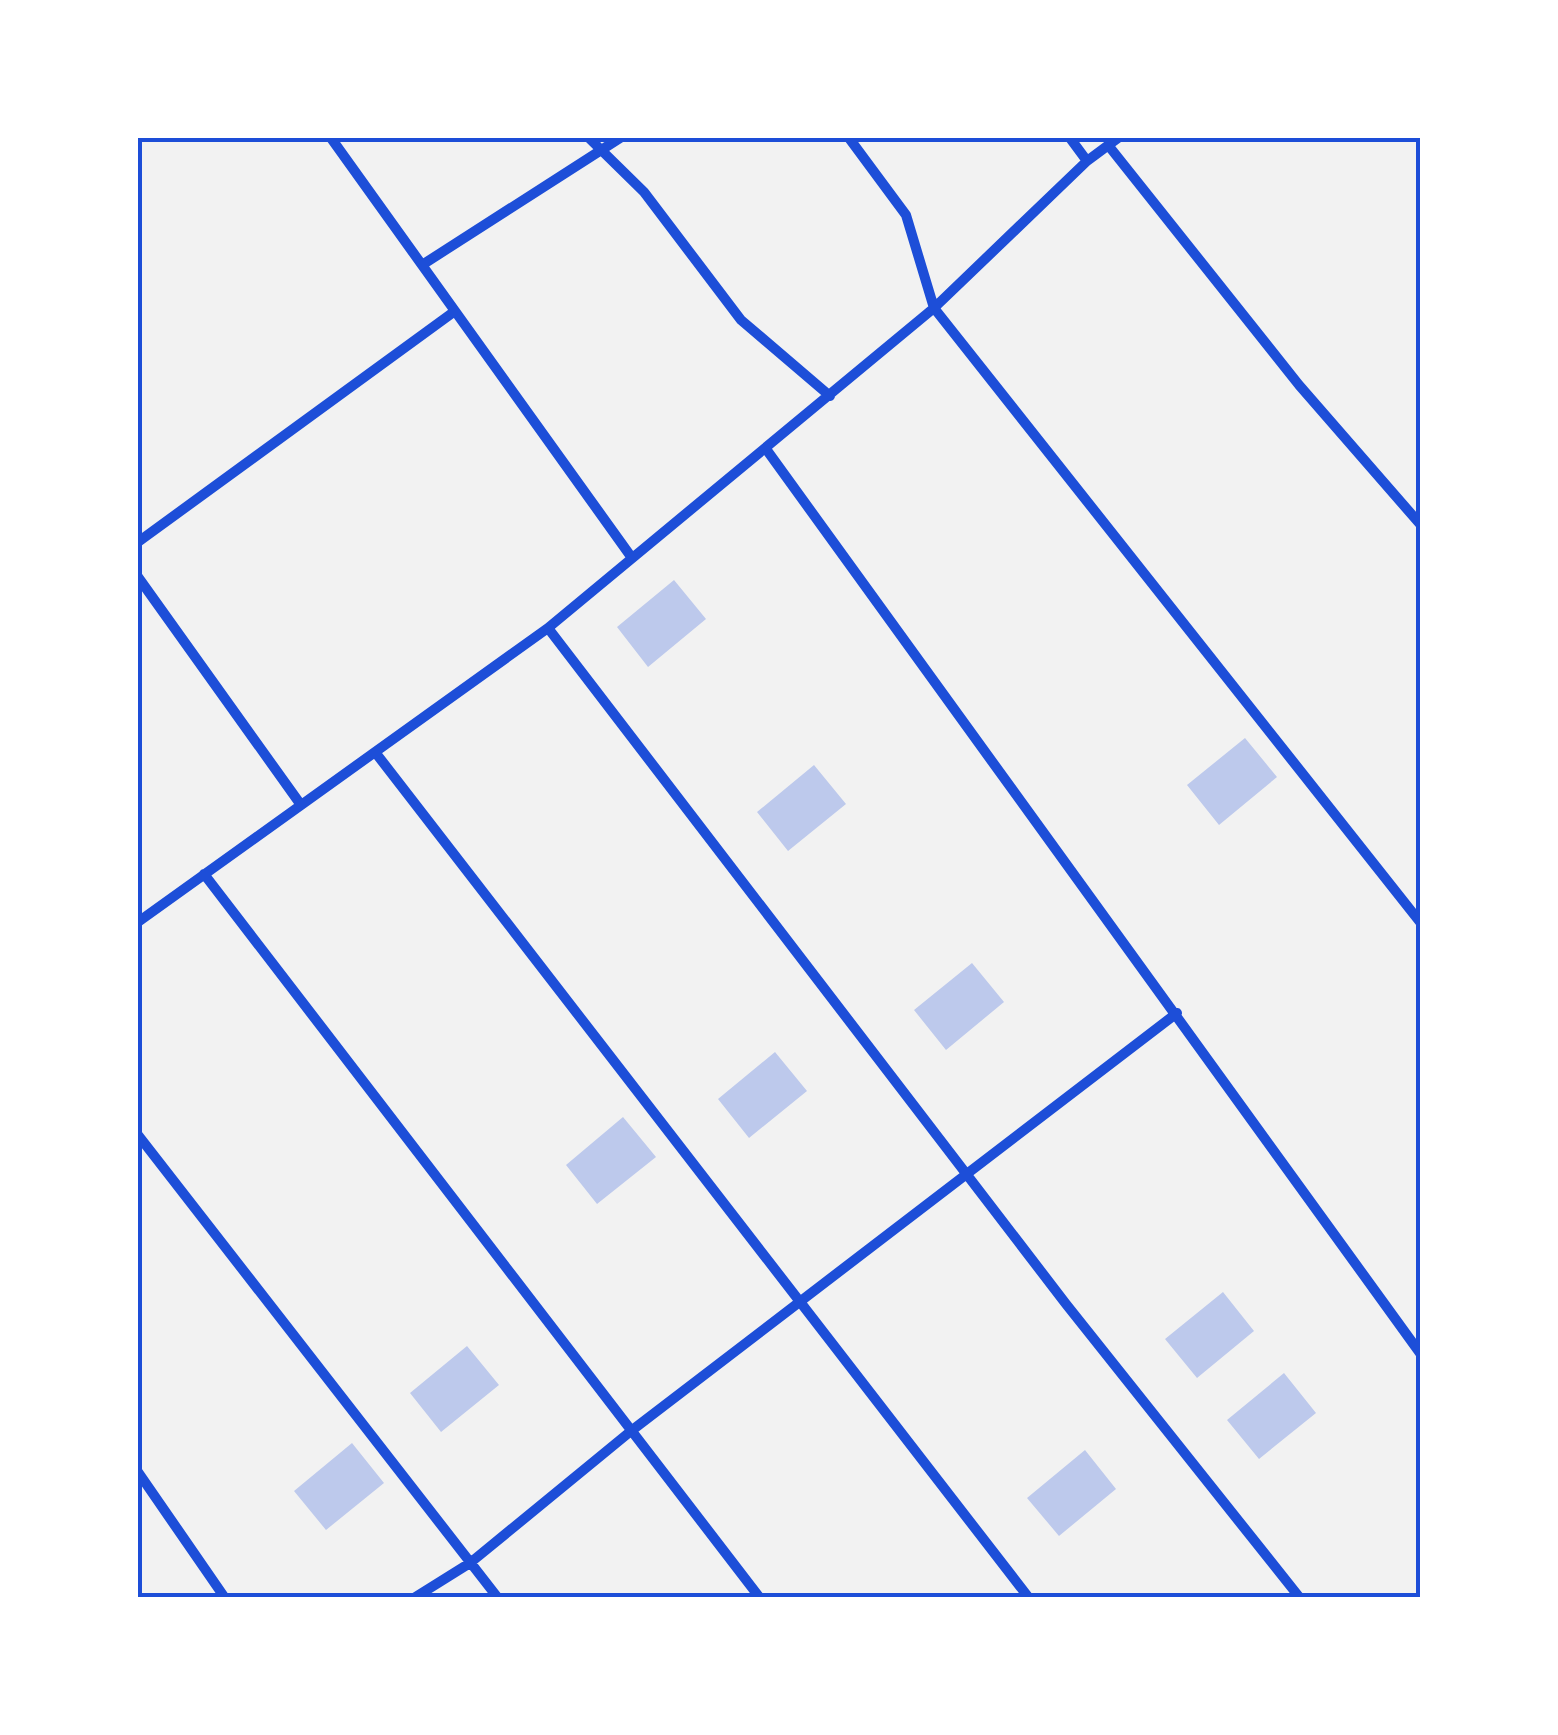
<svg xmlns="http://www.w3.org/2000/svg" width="1558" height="1735" font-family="'Public Sans',sans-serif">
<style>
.building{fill:#bdc9ec}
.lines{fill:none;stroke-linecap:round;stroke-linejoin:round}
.minor{stroke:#1d4ed8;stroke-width:10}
.neatline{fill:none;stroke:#1d4ed8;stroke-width:4}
</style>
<rect width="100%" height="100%" fill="#f2f2f2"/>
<!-- building -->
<path class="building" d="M 674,580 L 706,619 L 648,667 L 617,627 Z
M 1245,738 L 1277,777 L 1219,825 L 1187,785 Z
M 814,765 L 846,804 L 788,851 L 757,812 Z
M 972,963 L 1004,1002 L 946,1050 L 914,1010 Z
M 775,1052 L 807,1091 L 749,1138 L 718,1099 Z
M 623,1117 L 656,1157 L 597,1204 L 566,1165 Z
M 1223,1292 L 1254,1331 L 1197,1378 L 1165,1339 Z
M 467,1346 L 499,1385 L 441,1432 L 410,1393 Z
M 1284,1373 L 1316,1413 L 1259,1459 L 1227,1420 Z
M 352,1443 L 384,1483 L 326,1530 L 294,1491 Z
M 1085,1450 L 1116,1489 L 1059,1536 L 1027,1498 Z"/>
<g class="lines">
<!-- minor -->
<path class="minor" d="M 331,138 L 632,558
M 589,138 L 644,192 L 741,320 L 830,396
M 849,138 L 906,215 L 934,308 L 1420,922
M 1070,138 L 1087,161
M 1108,145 L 1299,385 L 1420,524
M 422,265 L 620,138
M 766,449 L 1420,1353
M 138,542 L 455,311
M 138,577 L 301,805
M 548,628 L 1066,1304 L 1300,1598
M 375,752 L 1029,1598
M 204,874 L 760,1598
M 138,922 L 548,628 L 934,308 L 1087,161 L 1118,138
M 138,1135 L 498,1598
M 138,1472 L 225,1598
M 414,1598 L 470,1563 L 631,1431 L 1177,1013"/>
</g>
<!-- border -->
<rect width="1558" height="1735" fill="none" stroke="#ffffff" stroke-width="280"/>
<rect x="140" y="140" width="1278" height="1455" class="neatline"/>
</svg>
